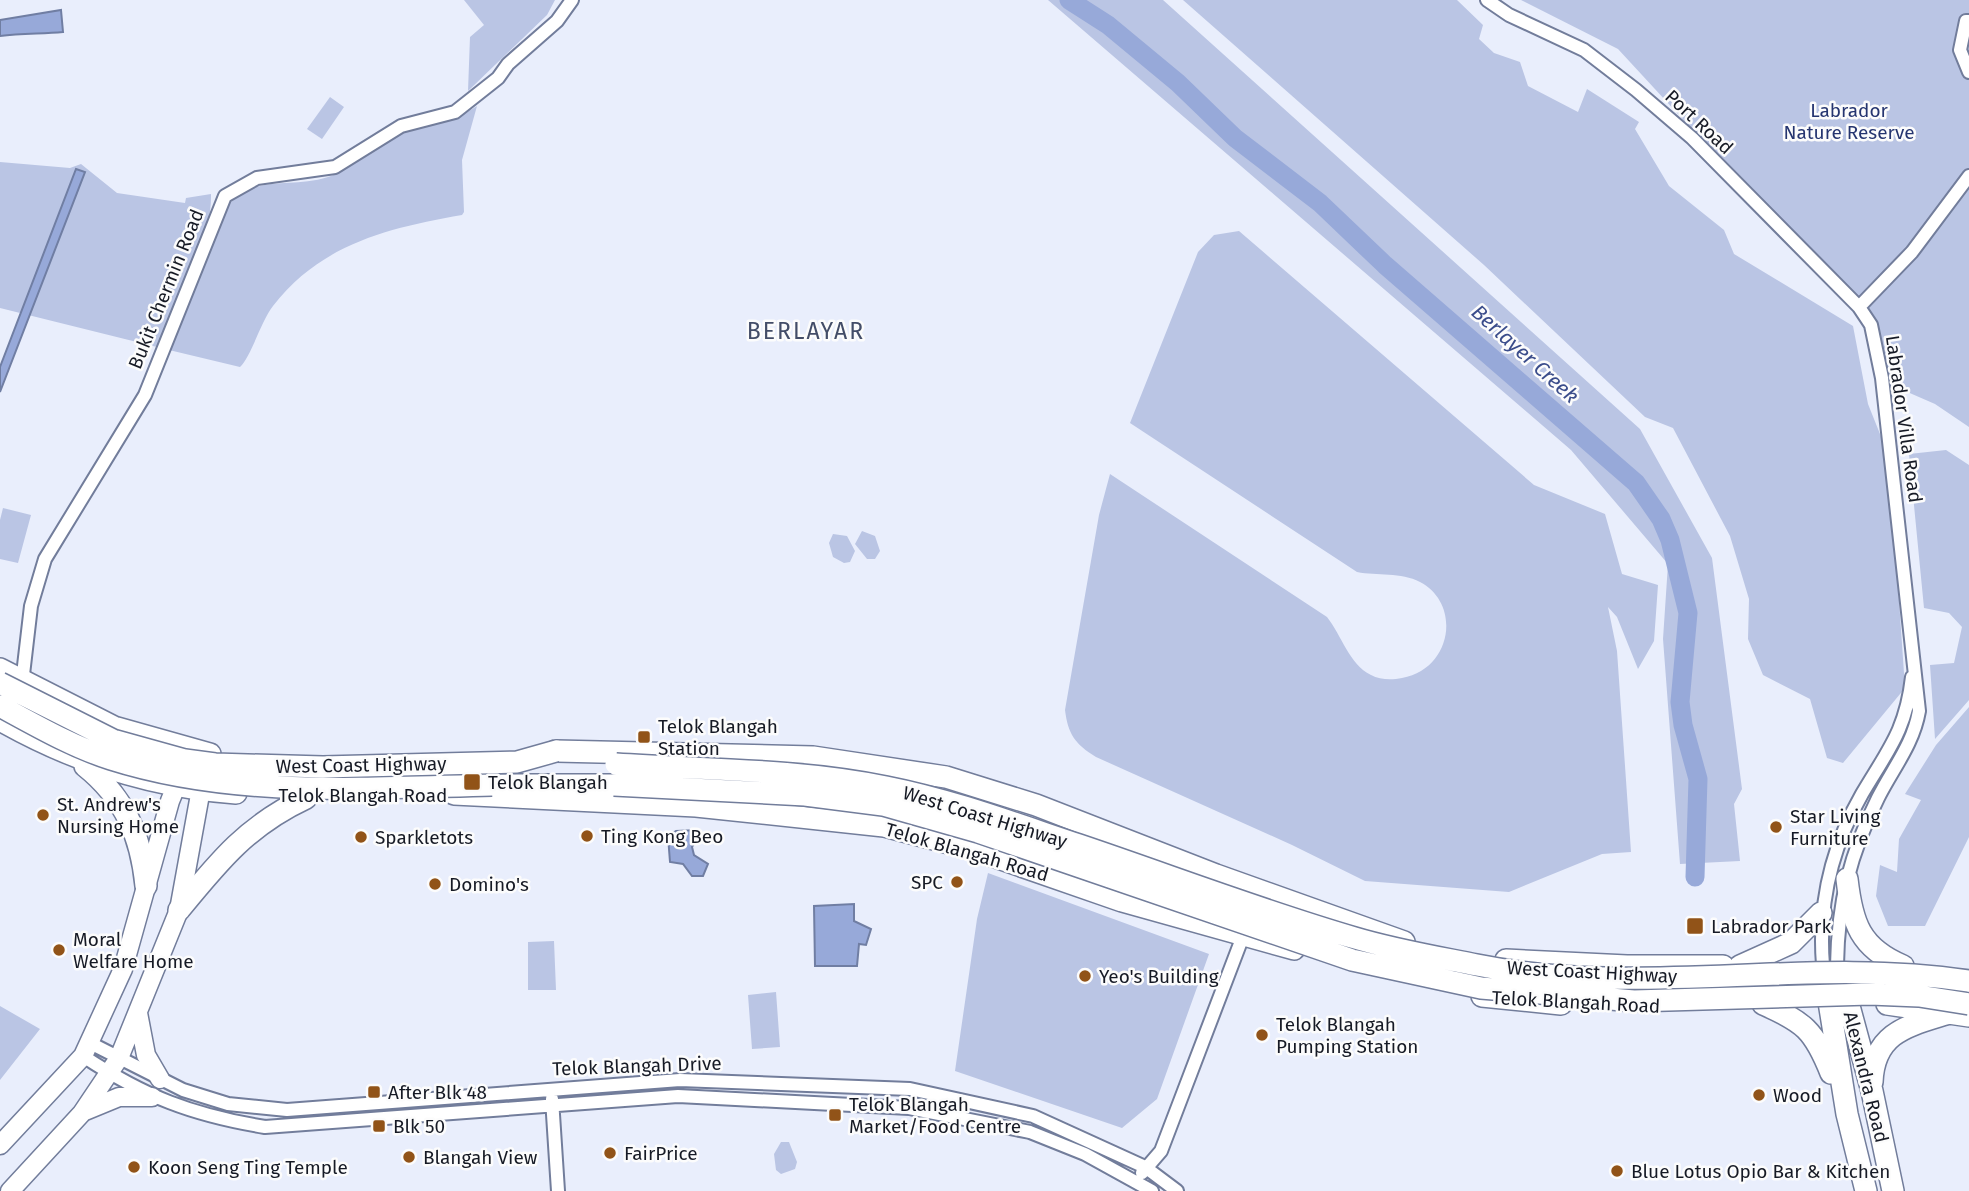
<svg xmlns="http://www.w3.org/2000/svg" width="1969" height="1191" font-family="'Fira Sans',sans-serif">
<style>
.green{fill:#bac5e4}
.water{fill:#97a9d9;stroke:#707ea3;stroke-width:2}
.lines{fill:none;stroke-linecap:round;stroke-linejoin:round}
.river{stroke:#97a9d9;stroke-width:19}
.minor-casing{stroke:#727d9b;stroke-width:16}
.secondary-casing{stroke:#727d9b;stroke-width:21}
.primary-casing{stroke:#727d9b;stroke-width:24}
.trunk-casing{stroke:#727d9b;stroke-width:24}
.minor{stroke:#fff;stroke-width:12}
.secondary{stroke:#fff;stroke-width:18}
.primary{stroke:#fff;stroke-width:21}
.trunk{stroke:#fff;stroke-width:21}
.trunk-bridge-casing{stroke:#727d9b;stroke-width:24;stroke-linecap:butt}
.trunk-bridge{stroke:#fff;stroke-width:21}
.poi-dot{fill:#915318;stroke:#fcfcfc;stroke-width:2.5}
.labels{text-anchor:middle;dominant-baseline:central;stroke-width:5;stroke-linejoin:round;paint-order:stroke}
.park-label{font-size:19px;fill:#253570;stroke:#fcfcfc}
.street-label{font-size:19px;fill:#161a25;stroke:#fcfcfc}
.poi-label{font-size:19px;fill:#161a25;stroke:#fcfcfc;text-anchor:start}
.water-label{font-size:21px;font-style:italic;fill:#3b4d8b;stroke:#fcfcfc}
.quarter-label{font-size:23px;letter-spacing:2px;fill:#434d68;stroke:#fcfcfc}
</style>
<rect width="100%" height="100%" fill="#e9eefc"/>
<!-- green -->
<path class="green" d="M 464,0 L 555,0 L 547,15 L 468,91 L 470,37 L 484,25 Z
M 1048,0 L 1163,0 L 1640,429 L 1712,558 L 1742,789 L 1734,804 L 1740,861 L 1680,864 L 1663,639 L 1668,564 L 1571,450 Z
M 1183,0 L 1457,0 L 1483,25 L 1479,39 L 1494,53 L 1520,62 L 1528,86 L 1578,112 L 1587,89 L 1639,122 L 1635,129 L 1669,186 L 1724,230 L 1734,254 L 1853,326 L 1868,404 L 1884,444 L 1894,527 L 1905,688 L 1843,763 L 1827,758 L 1810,699 L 1763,675 L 1748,639 L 1749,599 L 1730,536 L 1673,428 L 1645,417 L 1484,265 Z
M 1521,0 L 1969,0 L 1969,427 L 1935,404 L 1889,384 L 1869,312 L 1738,179 L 1618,49 Z
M 330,97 L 344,107 L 322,139 L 307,129 Z
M 477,106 L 462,160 L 464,212 L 462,215 C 388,228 321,244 273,306 C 261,321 251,357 240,367 L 169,350 L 221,213 C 253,171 286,190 328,177 C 355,168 376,144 402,132 C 427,121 454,122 477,106 Z
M 0,162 L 70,168 L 81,164 L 117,193 L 185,203 L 186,198 L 211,194 C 212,243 179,300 161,348 L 0,308 Z
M 1239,231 L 1534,485 L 1605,514 L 1622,574 L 1658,585 L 1654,641 L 1638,669 L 1617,617 L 1608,607 L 1617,651 L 1631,852 L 1602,854 L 1509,892 L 1365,881 L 1292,845 L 1096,757 C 1075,744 1068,734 1065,710 L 1099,515 L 1110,474 L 1327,617 C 1342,636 1349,664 1371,675 C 1380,680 1392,680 1402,678 C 1452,669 1462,604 1420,582 C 1401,572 1377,576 1357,572 L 1130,423 L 1198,252 L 1214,235 Z
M 1946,450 L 1969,465 L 1969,700 L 1935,739 L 1930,665 L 1954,663 L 1962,627 L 1949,613 L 1924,608 L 1909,454 Z
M 3,508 L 31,515 L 18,563 L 0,559 L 0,520 Z
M 862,531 L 875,536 L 880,551 L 875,559 L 867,559 L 855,544 Z
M 833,534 L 847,536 L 855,551 L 850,562 L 844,563 L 833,557 L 829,543 Z
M 1969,707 L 1969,837 L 1925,926 L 1888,926 L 1876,896 L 1880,865 L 1897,872 L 1899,839 L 1921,800 L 1905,794 L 1936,745 Z
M 988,873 L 1209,954 L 1157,1099 L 1122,1128 L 955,1071 L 977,919 Z
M 554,941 L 556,990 L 528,990 L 528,942 Z
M 776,992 L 780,1047 L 752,1049 L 748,995 Z
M 0,1006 L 40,1029 L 0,1080 Z
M 781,1142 L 789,1142 L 797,1162 L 795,1169 L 781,1174 L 776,1170 L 774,1154 Z"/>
<!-- water -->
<path class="water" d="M 61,10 L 63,32 C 42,34 22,33 0,36 L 0,20 Z
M 76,169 L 85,172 L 0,392 L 0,367 Z
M 698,830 L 698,837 L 692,847 L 694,855 L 708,864 L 703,876 L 692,876 L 683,864 L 670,862 L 668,836 L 676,831 Z
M 854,904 L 854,921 L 871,929 L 866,945 L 859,944 L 857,966 L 815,966 L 814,906 Z"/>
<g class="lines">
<!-- river -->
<path class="river" d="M 1069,0 L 1108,25 L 1178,83 L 1235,138 L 1320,203 L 1385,265 L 1636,483 L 1661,519 L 1670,540 L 1688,613 L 1680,702 L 1683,725 L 1698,779 L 1695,877"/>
<!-- minor casing -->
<g class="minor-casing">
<path id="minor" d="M 1487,0 L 1509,15 L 1584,50 L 1636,90 L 1692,138 L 1859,307 L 1871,325 L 1882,378 L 1919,711 C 1913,745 1893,768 1878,798 C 1850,854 1838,902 1837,965
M 1969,21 L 1966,21 L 1960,50 L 1969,72
M 1859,307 L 1912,252 L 1969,176
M 22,683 L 31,606 L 45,559 L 145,395 L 225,196 L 257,178 L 335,167 L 401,126 L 455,112 L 498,78 L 508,64 L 557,21 L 572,0
M 1823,965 C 1818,904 1831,848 1862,794 C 1888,750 1906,730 1912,677
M 90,1043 L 183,1090 L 228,1104 L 287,1110 L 680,1080 L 910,1089 L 1033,1116 L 1145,1167 L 1177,1191
M 83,1056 C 145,1097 192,1115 265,1127 L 678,1096 L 909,1108 L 1030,1132 L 1085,1154 L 1152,1191
M 552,1099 L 558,1191
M 1142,1173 L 1161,1151 L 1243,936"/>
</g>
<!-- secondary casing -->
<g class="secondary-casing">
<path id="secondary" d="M 138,1013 L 146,1055 L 160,1079
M 85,1111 L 119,1097 L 152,1097
M 0,1145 L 83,1056 L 123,969 L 170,801 L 181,774
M 10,1191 L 82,1113 L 119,1058 L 179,910 L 203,778"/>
</g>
<!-- primary casing -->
<g class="primary-casing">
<path id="primary" d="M 0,669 L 114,727 L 210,754
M 0,720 C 74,762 151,787 236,793
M 85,766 C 125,798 141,836 146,886
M 454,794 L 696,806 L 884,826 L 975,850 L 1122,901 L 1294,949
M 1847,879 C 1852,923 1860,948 1903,966
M 179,910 C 219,861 248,825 306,798
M 1506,960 L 1627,966 L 1723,966
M 1740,966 L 1791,943 L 1821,913
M 1825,977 L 1847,1114 L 1866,1191
M 1842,980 L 1872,1091 L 1893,1191
M 1482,996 L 1561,1004
M 1763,1004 C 1804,1022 1814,1030 1831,1073
M 1887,1004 L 1969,1016
M 1872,1082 C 1874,1033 1907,1026 1946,1014"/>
</g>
<!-- trunk casing -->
<g class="trunk-casing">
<path id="trunk" d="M 556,751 L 813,757 L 946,777 L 1036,805 L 1216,875 L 1404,942
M 492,785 L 614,785"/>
</g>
<!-- minor -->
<use href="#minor" class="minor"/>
<!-- secondary -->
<use href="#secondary" class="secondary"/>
<!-- primary -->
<use href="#primary" class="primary"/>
<!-- trunk -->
<use href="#trunk" class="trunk"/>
<!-- trunk-bridge casing -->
<g class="trunk-bridge-casing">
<path id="trunk-bridge" d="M 0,683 L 113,740 L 185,760 L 215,764 L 323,767 L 517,762 L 556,751
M 0,706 C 35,725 73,747 111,759 C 234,798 365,788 492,785
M 616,764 C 705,770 799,769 886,787 C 952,800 1016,824 1079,845 C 1171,876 1262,911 1355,938 C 1395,950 1437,957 1477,965 C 1639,998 1806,956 1969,981
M 614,785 L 805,795 L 883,805 L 978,832 L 1352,960 L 1481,988 L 1634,1001 L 1870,994 L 1919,996 L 1969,1004"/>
</g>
<!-- trunk-bridge -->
<use href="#trunk-bridge" class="trunk-bridge"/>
</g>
<!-- markers -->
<g class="poi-dot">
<rect x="637" y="730" width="14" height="14" rx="3.5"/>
<rect x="463" y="773" width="18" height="18" rx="3.5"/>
<circle cx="43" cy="815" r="7"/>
<circle cx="1776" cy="827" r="7"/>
<circle cx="587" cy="836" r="7"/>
<circle cx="361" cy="837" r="7"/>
<circle cx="957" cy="882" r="7"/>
<circle cx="435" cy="884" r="7"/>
<rect x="1686" y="917" width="18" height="18" rx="3.5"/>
<circle cx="59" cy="950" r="7"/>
<circle cx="1085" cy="976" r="7"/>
<circle cx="1262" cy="1035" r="7"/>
<rect x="367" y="1085" width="14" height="14" rx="3.5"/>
<circle cx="1759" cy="1095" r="7"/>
<rect x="828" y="1108" width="14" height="14" rx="3.5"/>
<rect x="372" y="1119" width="14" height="14" rx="3.5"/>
<circle cx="610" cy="1153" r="7"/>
<circle cx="409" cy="1157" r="7"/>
<circle cx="134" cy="1167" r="7"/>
<circle cx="1617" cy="1171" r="7"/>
</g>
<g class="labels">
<!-- park labels -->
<g class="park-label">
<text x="1849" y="110">Labrador<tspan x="1849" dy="22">Nature Reserve</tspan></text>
</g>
<!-- street labels -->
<g class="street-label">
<text transform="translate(1699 122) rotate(43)">Port Road</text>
<text transform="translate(166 289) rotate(-68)">Bukit Chermin Road</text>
<text transform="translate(1904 419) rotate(82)">Labrador Villa Road</text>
<text transform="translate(361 765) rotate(-1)">West Coast Highway</text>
<text x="363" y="795">Telok Blangah Road</text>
<text transform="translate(985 817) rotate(17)">West Coast Highway</text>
<text transform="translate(967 852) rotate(16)">Telok Blangah Road</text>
<text transform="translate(1592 972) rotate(3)">West Coast Highway</text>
<text transform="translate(1576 1002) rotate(3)">Telok Blangah Road</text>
<text transform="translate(637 1066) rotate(-2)">Telok Blangah Drive</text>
<text transform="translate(1866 1077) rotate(76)">Alexandra Road</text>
</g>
<!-- poi labels -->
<g class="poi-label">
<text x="658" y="726">Telok Blangah<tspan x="658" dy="22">Station</tspan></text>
<text x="488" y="782">Telok Blangah</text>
<text x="57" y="804">St. Andrew's<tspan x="57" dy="22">Nursing Home</tspan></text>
<text x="1790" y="816">Star Living<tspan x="1790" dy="22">Furniture</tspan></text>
<text x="601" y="836">Ting Kong Beo</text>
<text x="375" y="837">Sparkletots</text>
<text x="943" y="882" text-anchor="end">SPC</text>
<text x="449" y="884">Domino's</text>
<text x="1711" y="926">Labrador Park</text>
<text x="73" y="939">Moral<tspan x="73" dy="22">Welfare Home</tspan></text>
<text x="1099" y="976">Yeo's Building</text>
<text x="1276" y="1024">Telok Blangah<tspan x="1276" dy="22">Pumping Station</tspan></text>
<text x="388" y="1092">After Blk 48</text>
<text x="1773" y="1095">Wood</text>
<text x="849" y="1104">Telok Blangah<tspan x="849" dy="22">Market/Food Centre</tspan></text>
<text x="393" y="1126">Blk 50</text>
<text x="624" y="1153">FairPrice</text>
<text x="423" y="1157">Blangah View</text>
<text x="148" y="1167">Koon Seng Ting Temple</text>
<text x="1631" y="1171">Blue Lotus Opio Bar &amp; Kitchen</text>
</g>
<!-- water labels -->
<g class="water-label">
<text transform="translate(1525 354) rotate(42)">Berlayer Creek</text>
</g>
<!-- quarter labels -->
<g class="quarter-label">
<text x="806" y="331">BERLAYAR</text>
</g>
</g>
</svg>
